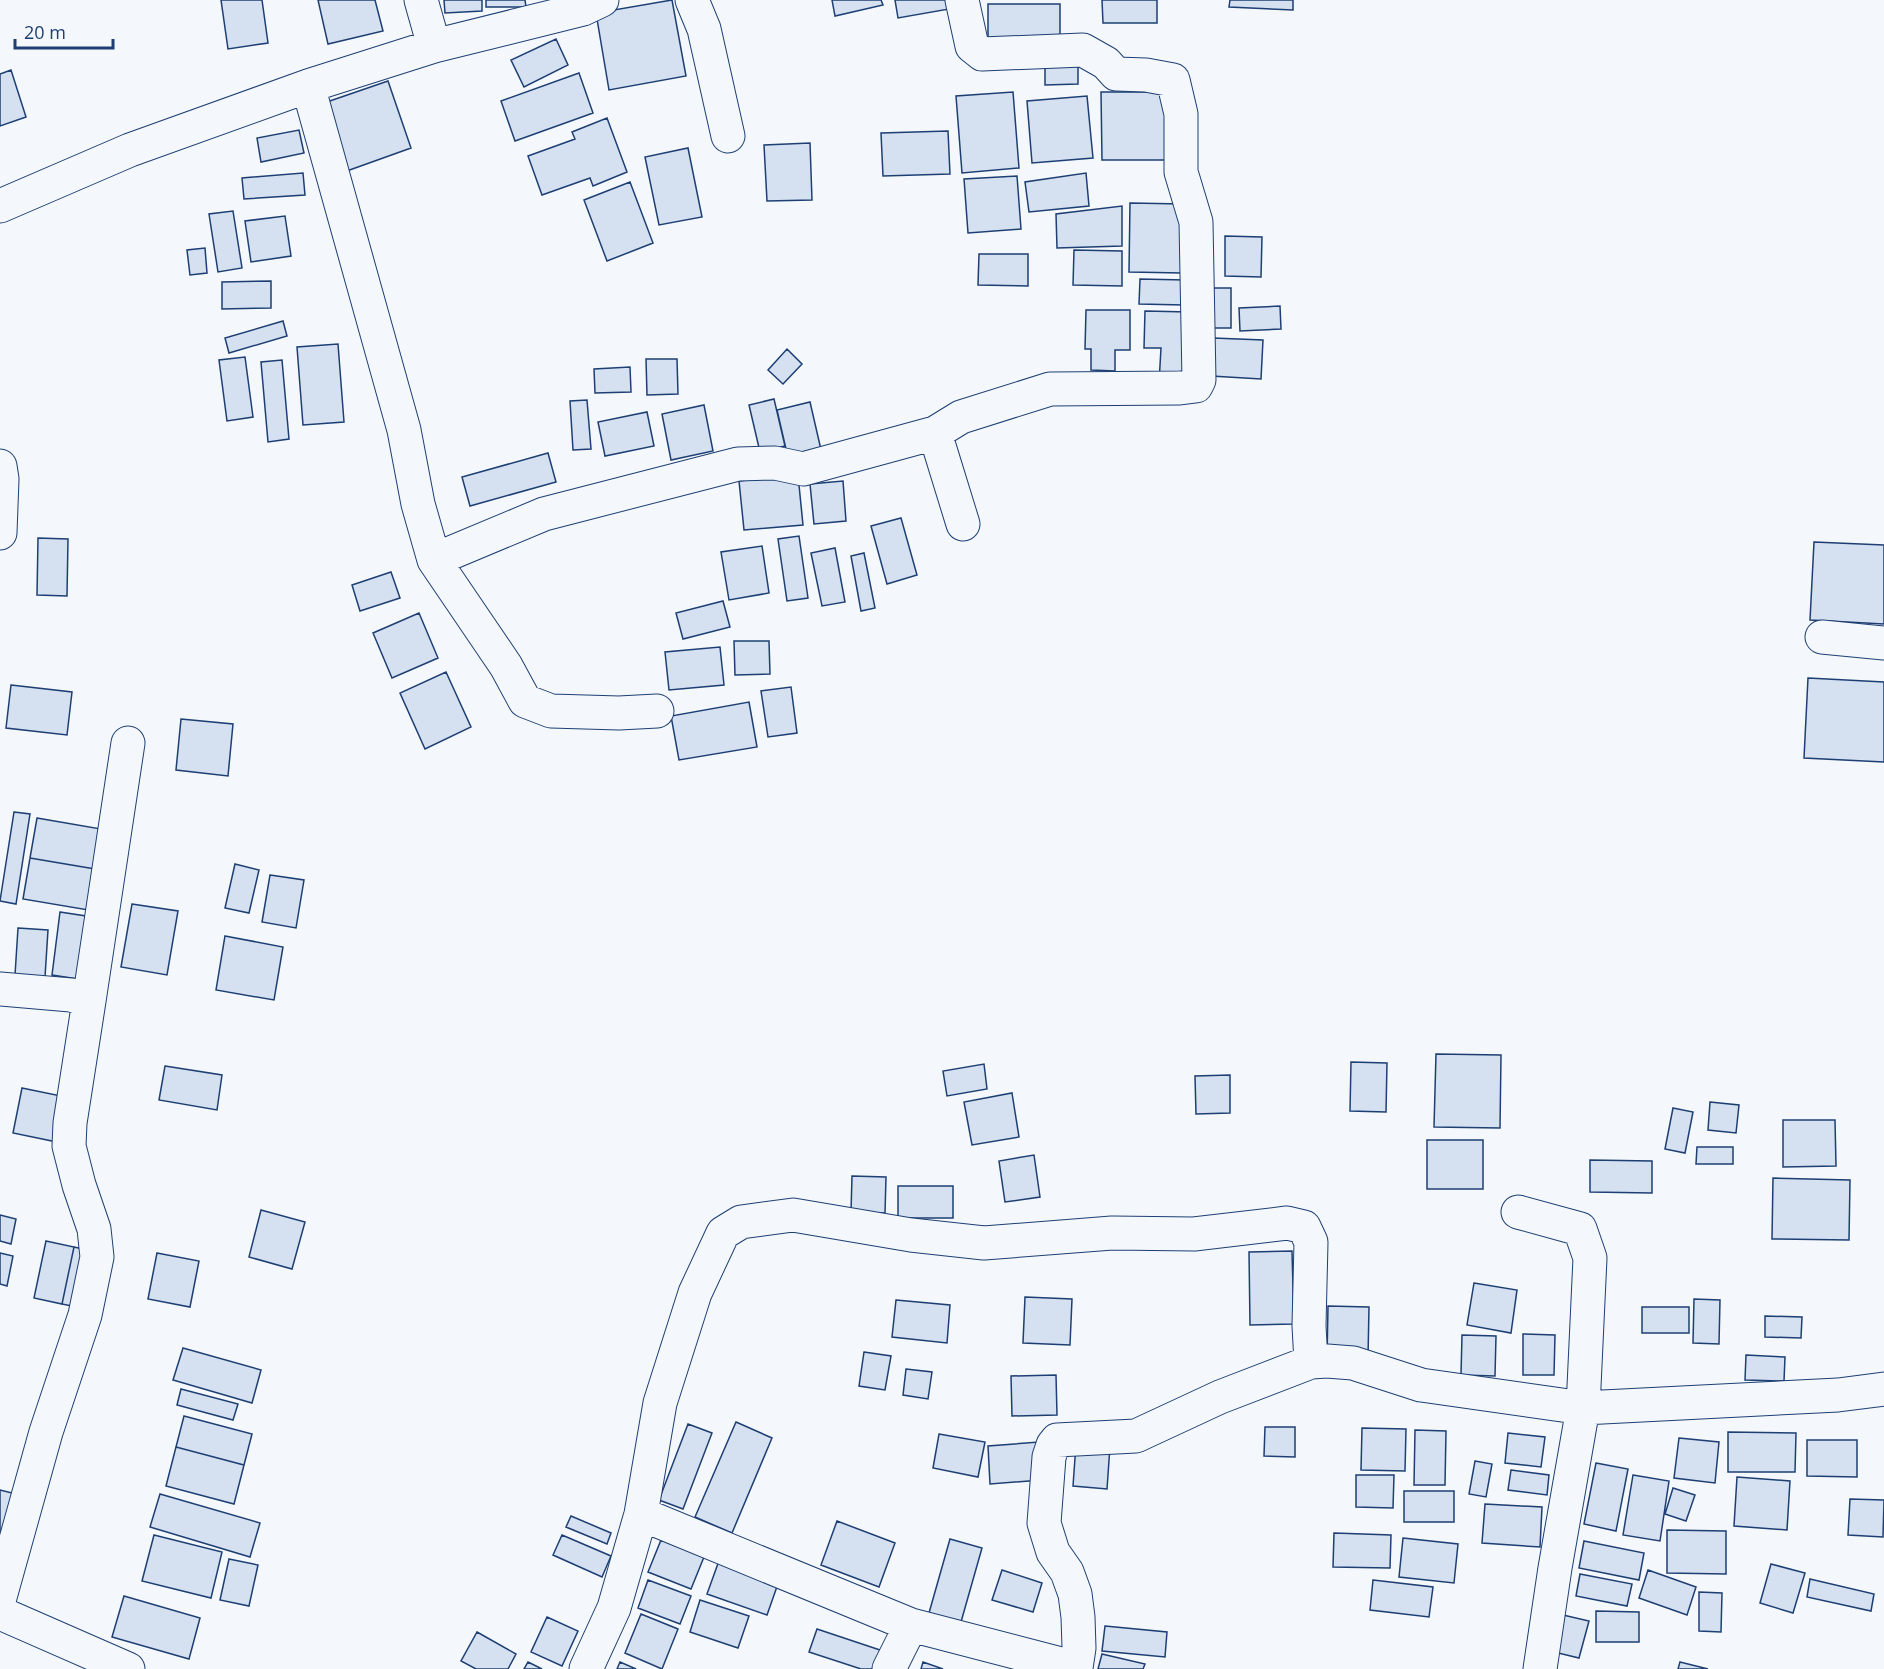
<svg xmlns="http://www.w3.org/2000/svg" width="1884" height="1669" font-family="'Open Sans',sans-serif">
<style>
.building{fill:#d5e0f0;stroke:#1d3f73;stroke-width:1.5}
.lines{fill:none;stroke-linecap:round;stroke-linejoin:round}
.minor-casing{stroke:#1d3f73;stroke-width:35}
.minor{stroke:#f4f7fb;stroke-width:33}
</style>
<rect width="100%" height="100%" fill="#f4f7fb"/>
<!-- building -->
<path class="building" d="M 221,0 L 262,0 L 268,43 L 228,49 Z
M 318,0 L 375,0 L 383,31 L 328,44 Z
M 444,0 L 482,0 L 482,11 L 445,13 Z
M 486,0 L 525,0 L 526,7 L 486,7 Z
M 672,0 L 686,76 L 609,90 L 596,13 Z
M 832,0 L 881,0 L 883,5 L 835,16 Z
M 895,0 L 953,0 L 955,8 L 898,18 Z
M 1102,0 L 1157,0 L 1157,23 L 1103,23 Z
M 1230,0 L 1293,0 L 1293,10 L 1229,7 Z
M 988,4 L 1060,4 L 1060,50 L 988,51 Z
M 556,39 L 568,65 L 524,87 L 511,60 Z
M 1045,53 L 1078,53 L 1078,84 L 1045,85 Z
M 11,70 L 26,117 L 0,126 L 0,74 Z
M 579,73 L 593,113 L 515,141 L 501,101 Z
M 388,81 L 411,148 L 344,172 L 321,104 Z
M 1013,92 L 1019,168 L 962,173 L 956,96 Z
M 1101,92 L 1171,92 L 1171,160 L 1102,160 Z
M 1087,96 L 1093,158 L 1032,163 L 1027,101 Z
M 607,118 L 627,172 L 593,186 L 590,178 L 542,195 L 528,156 L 575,139 L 572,132 Z
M 299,130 L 304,153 L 261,162 L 257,138 Z
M 948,131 L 950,174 L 883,176 L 881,133 Z
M 810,143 L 812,200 L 767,201 L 764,145 Z
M 688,148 L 702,217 L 659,225 L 645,157 Z
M 303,173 L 305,195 L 244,199 L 242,178 Z
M 1086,173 L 1089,206 L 1029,212 L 1025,182 Z
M 1017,176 L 1021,229 L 968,233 L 964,179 Z
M 630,182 L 653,243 L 607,261 L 584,200 Z
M 1130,203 L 1183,204 L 1182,273 L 1129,272 Z
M 1122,206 L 1122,246 L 1057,248 L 1056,214 Z
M 233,211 L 242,268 L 218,272 L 209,214 Z
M 285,216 L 291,256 L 251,262 L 245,221 Z
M 1225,236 L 1262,237 L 1261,277 L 1225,276 Z
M 205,248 L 207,273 L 190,275 L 187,250 Z
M 1074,250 L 1122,251 L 1122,286 L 1073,285 Z
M 979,254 L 1028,254 L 1028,286 L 978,285 Z
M 1140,279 L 1185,280 L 1184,305 L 1139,304 Z
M 271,281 L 271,308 L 222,309 L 222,282 Z
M 1213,288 L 1231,288 L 1231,328 L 1213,328 Z
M 1280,306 L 1281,329 L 1240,331 L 1239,308 Z
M 1086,310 L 1130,310 L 1130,350 L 1115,350 L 1115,371 L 1091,370 L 1091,349 L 1085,349 Z
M 1145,311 L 1189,312 L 1187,384 L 1159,383 L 1161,348 L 1144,348 Z
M 283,321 L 287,336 L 229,353 L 225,338 Z
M 1213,338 L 1263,340 L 1261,379 L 1211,376 Z
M 338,344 L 344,422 L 303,425 L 297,347 Z
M 787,349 L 802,364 L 783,384 L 768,370 Z
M 245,357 L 253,417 L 227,421 L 219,360 Z
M 646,359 L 677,359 L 678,394 L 647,395 Z
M 282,360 L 289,439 L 268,442 L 261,362 Z
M 630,367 L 631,392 L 595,393 L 594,369 Z
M 774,399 L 785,446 L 760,452 L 749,405 Z
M 587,400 L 591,449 L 573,450 L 570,401 Z
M 810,402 L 822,454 L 789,462 L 777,410 Z
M 704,405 L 713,451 L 671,460 L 662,414 Z
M 647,412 L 654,446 L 605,456 L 598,422 Z
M 548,453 L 556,482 L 470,506 L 462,477 Z
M 798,475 L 803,525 L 744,530 L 739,481 Z
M 843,481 L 846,521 L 814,524 L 810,484 Z
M 901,518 L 917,575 L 887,584 L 871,526 Z
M 799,536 L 808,598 L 787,601 L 778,539 Z
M 38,538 L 68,539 L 67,596 L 37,595 Z
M 1814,542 L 1884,545 L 1884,624 L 1810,620 Z
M 762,546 L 769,593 L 729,600 L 721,552 Z
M 835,548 L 845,602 L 822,606 L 811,553 Z
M 864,553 L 875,608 L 861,611 L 851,556 Z
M 391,572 L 400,598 L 360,611 L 352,585 Z
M 723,601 L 730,627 L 683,639 L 676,613 Z
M 419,613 L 438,658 L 392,678 L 373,633 Z
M 734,641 L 769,641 L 770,674 L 735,675 Z
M 720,647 L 724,685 L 669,690 L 665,652 Z
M 446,672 L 471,727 L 425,749 L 400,693 Z
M 1808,678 L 1884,682 L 1884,762 L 1804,758 Z
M 11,685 L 72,692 L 67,735 L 6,728 Z
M 791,687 L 797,733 L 768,737 L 761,691 Z
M 749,702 L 757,747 L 679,760 L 671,716 Z
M 181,719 L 233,724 L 228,776 L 176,770 Z
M 14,812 L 30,814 L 16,904 L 0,901 Z
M 37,818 L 107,830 L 101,870 L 30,858 Z
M 30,858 L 101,870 L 94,911 L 23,899 Z
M 235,864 L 259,870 L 249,913 L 225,908 Z
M 270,875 L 304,880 L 296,928 L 262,922 Z
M 132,904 L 178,911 L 167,975 L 121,967 Z
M 60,912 L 99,918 L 91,981 L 52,975 Z
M 18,928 L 48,930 L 45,977 L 15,975 Z
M 225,936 L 283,947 L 274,1000 L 216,990 Z
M 1436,1054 L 1501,1055 L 1500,1128 L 1434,1127 Z
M 1351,1062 L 1387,1063 L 1386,1112 L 1350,1111 Z
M 984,1064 L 987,1089 L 947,1096 L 943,1071 Z
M 165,1066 L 222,1075 L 217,1110 L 159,1100 Z
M 1230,1075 L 1230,1113 L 1196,1114 L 1195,1076 Z
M 22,1088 L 66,1097 L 57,1142 L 13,1133 Z
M 1012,1093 L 1019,1137 L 972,1145 L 964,1102 Z
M 1710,1102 L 1739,1105 L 1736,1133 L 1708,1130 Z
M 1673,1108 L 1693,1112 L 1685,1153 L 1665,1149 Z
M 1783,1120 L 1835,1120 L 1836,1166 L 1783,1167 Z
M 1427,1140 L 1483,1140 L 1483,1189 L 1427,1189 Z
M 1697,1147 L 1733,1147 L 1733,1164 L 1696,1164 Z
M 1034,1155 L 1040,1197 L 1005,1202 L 999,1161 Z
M 1590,1160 L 1652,1161 L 1652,1193 L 1590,1192 Z
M 852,1176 L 886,1177 L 885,1213 L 851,1212 Z
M 1773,1178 L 1850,1180 L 1849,1240 L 1772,1239 Z
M 898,1186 L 953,1186 L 953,1218 L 898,1218 Z
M 261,1210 L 305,1222 L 292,1269 L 249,1257 Z
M 0,1215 L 16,1219 L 11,1244 L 0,1241 Z
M 46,1241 L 74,1247 L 62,1304 L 34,1298 Z
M 74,1247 L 92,1251 L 81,1308 L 62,1304 Z
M 1292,1251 L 1294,1324 L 1250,1325 L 1249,1252 Z
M 0,1253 L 13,1256 L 7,1286 L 0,1284 Z
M 157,1253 L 199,1261 L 190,1307 L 148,1299 Z
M 1474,1283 L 1517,1290 L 1511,1333 L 1467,1325 Z
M 1025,1297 L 1072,1299 L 1070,1345 L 1023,1343 Z
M 1694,1299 L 1720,1300 L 1719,1344 L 1693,1343 Z
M 896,1300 L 950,1305 L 947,1343 L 892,1337 Z
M 1328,1306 L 1369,1307 L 1368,1358 L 1327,1357 Z
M 1642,1307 L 1689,1307 L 1689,1333 L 1642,1333 Z
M 1765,1316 L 1802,1317 L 1801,1338 L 1765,1337 Z
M 1523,1334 L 1555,1335 L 1554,1375 L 1523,1375 Z
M 1462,1335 L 1496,1336 L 1495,1376 L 1461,1375 Z
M 183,1348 L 261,1370 L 252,1403 L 173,1380 Z
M 864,1352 L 891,1356 L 885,1390 L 859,1386 Z
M 1746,1355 L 1785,1357 L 1784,1381 L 1745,1380 Z
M 906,1369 L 932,1372 L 928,1399 L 903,1395 Z
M 1056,1375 L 1057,1415 L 1012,1416 L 1011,1376 Z
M 181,1389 L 238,1404 L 233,1420 L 177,1405 Z
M 184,1416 L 252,1434 L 244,1465 L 176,1447 Z
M 736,1422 L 772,1438 L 732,1533 L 695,1517 Z
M 688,1424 L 712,1433 L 683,1509 L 659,1500 Z
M 1265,1427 L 1295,1427 L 1295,1457 L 1264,1456 Z
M 1362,1428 L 1406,1429 L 1405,1471 L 1361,1470 Z
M 1415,1430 L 1446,1431 L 1445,1485 L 1414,1485 Z
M 1728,1432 L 1796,1433 L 1795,1472 L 1728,1472 Z
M 1508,1433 L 1545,1437 L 1541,1467 L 1505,1463 Z
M 939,1434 L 985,1442 L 978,1477 L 933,1468 Z
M 1679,1438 L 1719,1442 L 1715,1483 L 1674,1478 Z
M 1807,1440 L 1857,1440 L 1857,1477 L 1807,1476 Z
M 1039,1442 L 1042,1480 L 990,1484 L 988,1446 Z
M 1076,1444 L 1110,1446 L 1107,1489 L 1073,1486 Z
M 176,1447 L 244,1465 L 234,1504 L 166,1486 Z
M 1475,1461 L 1492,1464 L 1486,1497 L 1469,1494 Z
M 1596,1463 L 1628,1469 L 1616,1531 L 1584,1524 Z
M 1511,1470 L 1549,1475 L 1547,1495 L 1508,1490 Z
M 1356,1475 L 1394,1475 L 1393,1508 L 1356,1507 Z
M 1633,1475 L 1669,1481 L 1660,1541 L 1623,1535 Z
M 1737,1477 L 1790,1481 L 1787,1530 L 1734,1526 Z
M 1673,1488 L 1695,1495 L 1686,1521 L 1665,1514 Z
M 0,1490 L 20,1495 L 0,1539 Z
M 1404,1491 L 1454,1491 L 1454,1522 L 1404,1522 Z
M 160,1494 L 260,1523 L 250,1557 L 150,1527 Z
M 1850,1499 L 1884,1500 L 1883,1537 L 1848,1535 Z
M 1485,1504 L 1542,1507 L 1540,1547 L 1482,1543 Z
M 571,1516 L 611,1533 L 607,1544 L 566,1527 Z
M 837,1521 L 895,1543 L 879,1587 L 821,1565 Z
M 1667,1530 L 1726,1531 L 1726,1574 L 1667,1573 Z
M 1334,1533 L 1391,1535 L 1390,1568 L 1333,1567 Z
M 154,1535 L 222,1552 L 211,1598 L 142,1581 Z
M 562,1535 L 611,1556 L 602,1577 L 553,1555 Z
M 1403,1538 L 1458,1544 L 1454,1583 L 1399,1577 Z
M 950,1539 L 982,1548 L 959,1629 L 927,1620 Z
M 661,1540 L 704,1557 L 691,1589 L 648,1572 Z
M 1584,1541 L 1644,1553 L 1639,1580 L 1579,1568 Z
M 720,1558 L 780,1578 L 767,1615 L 707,1594 Z
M 229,1559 L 258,1565 L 249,1606 L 220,1600 Z
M 1771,1564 L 1805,1573 L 1793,1613 L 1760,1603 Z
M 1002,1570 L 1042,1583 L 1033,1612 L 992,1600 Z
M 1648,1570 L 1696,1587 L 1687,1615 L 1639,1598 Z
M 1580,1574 L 1632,1584 L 1627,1606 L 1576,1596 Z
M 1810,1579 L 1874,1594 L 1871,1611 L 1807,1597 Z
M 648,1580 L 691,1596 L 680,1624 L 638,1608 Z
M 1373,1580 L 1433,1587 L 1429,1617 L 1370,1610 Z
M 1699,1592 L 1722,1593 L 1721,1632 L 1699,1631 Z
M 124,1596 L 200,1618 L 189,1659 L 112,1637 Z
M 700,1600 L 749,1616 L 738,1648 L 690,1632 Z
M 1596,1611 L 1639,1612 L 1639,1642 L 1596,1642 Z
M 641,1614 L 678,1629 L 662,1669 L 625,1653 Z
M 1563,1615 L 1589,1621 L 1579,1658 L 1554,1652 Z
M 547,1617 L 578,1631 L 562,1666 L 531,1652 Z
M 1105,1626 L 1167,1632 L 1165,1657 L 1102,1651 Z
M 817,1629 L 883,1651 L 877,1669 L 861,1669 L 809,1652 Z
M 477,1632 L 516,1654 L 508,1669 L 476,1669 L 461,1661 Z
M 1102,1654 L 1145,1664 L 1143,1669 L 1098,1669 Z
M 528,1662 L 542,1669 L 524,1669 Z
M 620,1662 L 636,1669 L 617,1669 Z
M 923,1662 L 943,1669 L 921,1669 Z
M 1680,1662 L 1708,1669 L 1678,1669 Z"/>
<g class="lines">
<!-- minor casing -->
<g class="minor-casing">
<path id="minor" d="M 421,0 L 434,46
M 692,0 L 704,29 L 728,136
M 308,86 L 404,430 L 418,504 L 434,560 L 506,666 L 525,701 L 551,711 L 619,713 L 657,711
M 0,206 L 130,150 L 308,86 L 434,46 L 583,9 L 602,0
M 935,433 L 961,417 L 1050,389 L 1180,388 L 1196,386 L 1199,380 L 1196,222 L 1181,172 L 1181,114 L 1173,80 L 1146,75 L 1116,74 L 1106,63 L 1083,50 L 982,54 L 972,46 L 962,0
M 0,466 L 2,479 L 0,533
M 434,560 L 544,514 L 738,464 L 775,463 L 803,469 L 935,433 L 963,524
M 1822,637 L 1884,643
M 0,989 L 71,995 L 89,1001 L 70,1123 L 69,1146 L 79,1185 L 94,1229 L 97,1257 L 85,1315 L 46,1432 L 0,1597
M 89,1001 L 128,743
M 1518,1212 L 1580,1229 L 1590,1258 L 1583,1408 L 1555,1568 L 1540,1669
M 641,1514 L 911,1625 L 1076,1668 L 1079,1648 L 1078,1617 L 1075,1594 L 1067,1572 L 1053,1552 L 1044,1523 L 1049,1457 L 1053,1445 L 1057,1440 L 1136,1436 L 1220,1397 L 1311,1362
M 0,1613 L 128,1669
M 586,1669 L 614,1608 L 641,1514 L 660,1403 L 695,1293 L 723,1233 L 741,1222 L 793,1215 L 911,1235 L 984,1243 L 1112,1233 L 1194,1234 L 1287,1223 L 1304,1227 L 1311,1242 L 1309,1326 L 1311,1362 L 1327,1361 L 1353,1363 L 1421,1385 L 1583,1408 L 1838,1395 L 1884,1389
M 889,1669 L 911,1625"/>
</g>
<!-- minor -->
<use href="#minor" class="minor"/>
</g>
<!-- scale -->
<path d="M15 39v9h98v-9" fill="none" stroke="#1d3f73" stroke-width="3"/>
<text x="24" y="39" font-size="18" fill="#1d3f73" stroke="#f4f7fb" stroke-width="4.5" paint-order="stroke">20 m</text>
</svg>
